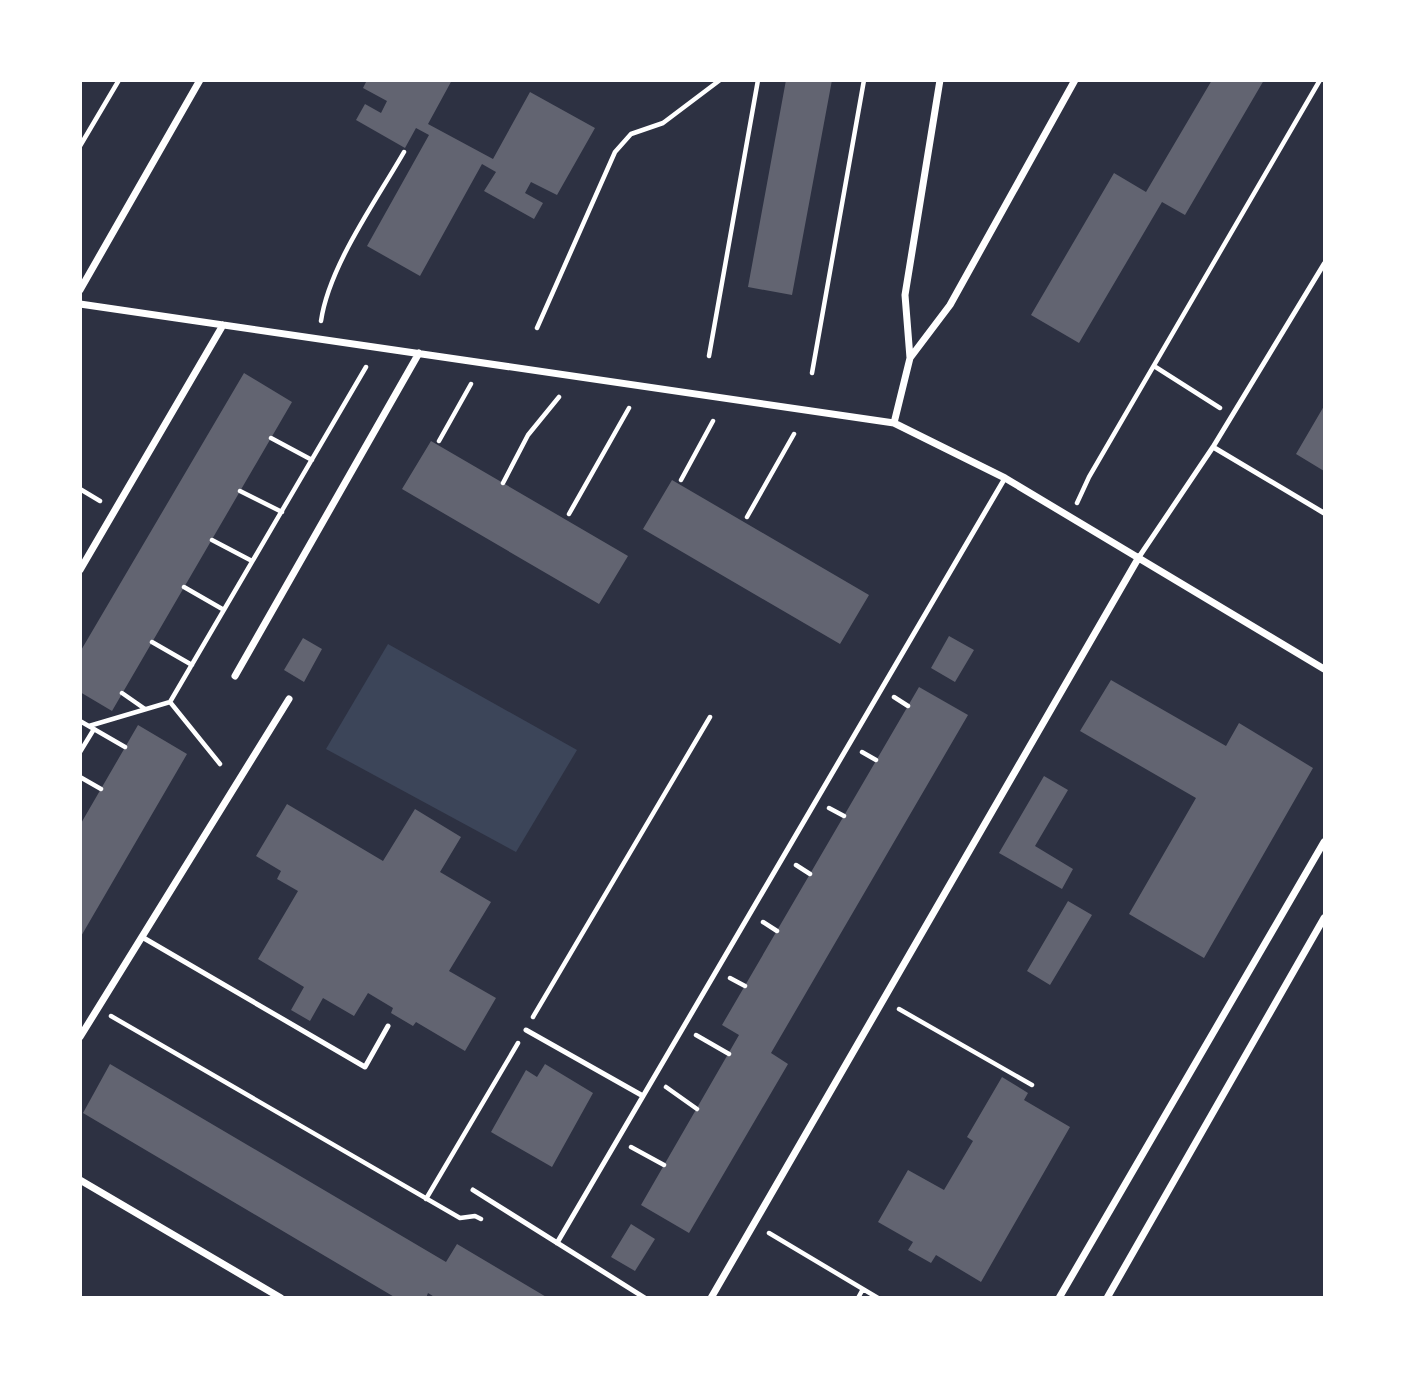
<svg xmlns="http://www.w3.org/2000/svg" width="1405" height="1378" font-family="Poppins,sans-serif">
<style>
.green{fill:#3c4559}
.building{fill:#626471}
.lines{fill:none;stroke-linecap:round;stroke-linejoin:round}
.path{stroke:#fff;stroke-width:4.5}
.service{stroke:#fff;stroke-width:5}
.minor{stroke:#fff;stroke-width:7}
</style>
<rect width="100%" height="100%" fill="#2d3142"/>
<!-- green -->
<path class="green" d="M 388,644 L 577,750 L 516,852 L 326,749 Z"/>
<!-- building -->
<path class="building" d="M 367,80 L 452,80 L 428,124 L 493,159 L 530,92 L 595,128 L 557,195 L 531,182 L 525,193 L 543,203 L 534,219 L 484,191 L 496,172 L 482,164 L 420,276 L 367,246 L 429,135 L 416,128 L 405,148 L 356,120 L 365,104 L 381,113 L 387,101 L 363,88 Z
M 786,80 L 832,80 L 792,295 L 748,287 Z
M 1212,80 L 1264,80 L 1185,215 L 1162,202 L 1079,343 L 1031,315 L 1114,173 L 1146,192 Z
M 244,373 L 292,402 L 112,711 L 80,692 L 80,652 Z
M 1324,406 L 1324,471 L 1296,454 Z
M 431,441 L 628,556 L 599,604 L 402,489 Z
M 672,480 L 869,595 L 840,644 L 643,529 Z
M 949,636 L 974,650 L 955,682 L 931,668 Z
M 303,638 L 322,649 L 304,682 L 284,670 Z
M 1111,680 L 1226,746 L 1239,723 L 1313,768 L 1204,958 L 1129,914 L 1196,798 L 1080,731 Z
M 919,687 L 968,715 L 771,1053 L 788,1064 L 689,1233 L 641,1205 L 739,1035 L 722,1025 Z
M 138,725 L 187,754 L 80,938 L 80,825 Z
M 1044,776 L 1068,790 L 1035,846 L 1073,869 L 1062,889 L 999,853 Z
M 287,804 L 383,861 L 415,809 L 461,837 L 440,872 L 491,902 L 449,971 L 496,998 L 465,1051 L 416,1022 L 413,1026 L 391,1013 L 393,1008 L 368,993 L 354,1016 L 323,998 L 310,1021 L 291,1010 L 304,987 L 258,959 L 298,891 L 277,879 L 281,871 L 256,856 Z
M 1068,901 L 1092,915 L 1050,985 L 1027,971 Z
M 110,1064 L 446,1262 L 457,1244 L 548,1298 L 436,1298 L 428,1293 L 426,1298 L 396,1298 L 83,1113 Z
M 545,1064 L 593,1093 L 552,1167 L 491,1132 L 526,1070 L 537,1077 Z
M 1002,1077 L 1028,1093 L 1024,1100 L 1070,1127 L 981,1282 L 936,1255 L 931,1263 L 908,1250 L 913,1242 L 878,1222 L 908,1170 L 944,1190 L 973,1141 L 967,1137 Z
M 631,1224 L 655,1239 L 635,1271 L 611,1257 Z"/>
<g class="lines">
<!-- path -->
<path class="path" d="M 80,146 L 119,80
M 321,321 C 329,266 376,201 404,152
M 537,328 L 615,152 L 631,134 L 663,123 L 720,80
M 709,356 L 758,80
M 1154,366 L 1220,408
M 812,373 L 864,80
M 271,438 L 312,460
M 439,441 L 471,384
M 681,480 L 713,421
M 503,483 L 528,435 L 559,397
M 80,489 L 100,501
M 240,491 L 282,512
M 1077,503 L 1089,477 L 1320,80
M 569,514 L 629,408
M 747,517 L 794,434
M 212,540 L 252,561
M 184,587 L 224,610
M 152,642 L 192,665
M 122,693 L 145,709
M 894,697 L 908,706
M 170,702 L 366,367
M 80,721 L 125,747
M 89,726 L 170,702 L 220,764
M 80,752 L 94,729
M 862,752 L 876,760
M 80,777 L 101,789
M 829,808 L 844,816
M 796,865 L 810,874
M 763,922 L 777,931
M 730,978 L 745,986
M 899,1009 L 1032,1085
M 111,1016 L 460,1218 L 475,1216 L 481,1219
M 533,1017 L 710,717
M 696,1035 L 729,1054
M 666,1087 L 697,1109
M 631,1147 L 664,1165
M 426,1199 L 518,1043
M 769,1233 L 878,1298
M 858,1298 L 863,1289"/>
<!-- service -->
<path class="service" d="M 1213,447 L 1324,513
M 1139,557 L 1213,447 L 1324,264
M 142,937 L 365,1067 L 388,1026
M 526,1030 L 643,1096
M 473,1190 L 645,1298
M 557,1243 L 1005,478"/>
<!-- minor -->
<path class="minor" d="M 80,290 L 200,80
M 80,304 L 894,423 L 1005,478 L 1324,669
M 910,358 L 905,295 L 940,80
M 894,423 L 910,358 L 950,305 L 1075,80
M 80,570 L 223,325
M 235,676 L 419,353
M 80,1037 L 289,699
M 80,1180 L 281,1298
M 711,1298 L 1139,557
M 1059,1298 L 1324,842
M 1107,1298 L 1324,918"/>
</g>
<!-- border -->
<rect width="1405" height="1378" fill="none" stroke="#ffffff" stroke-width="164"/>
</svg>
